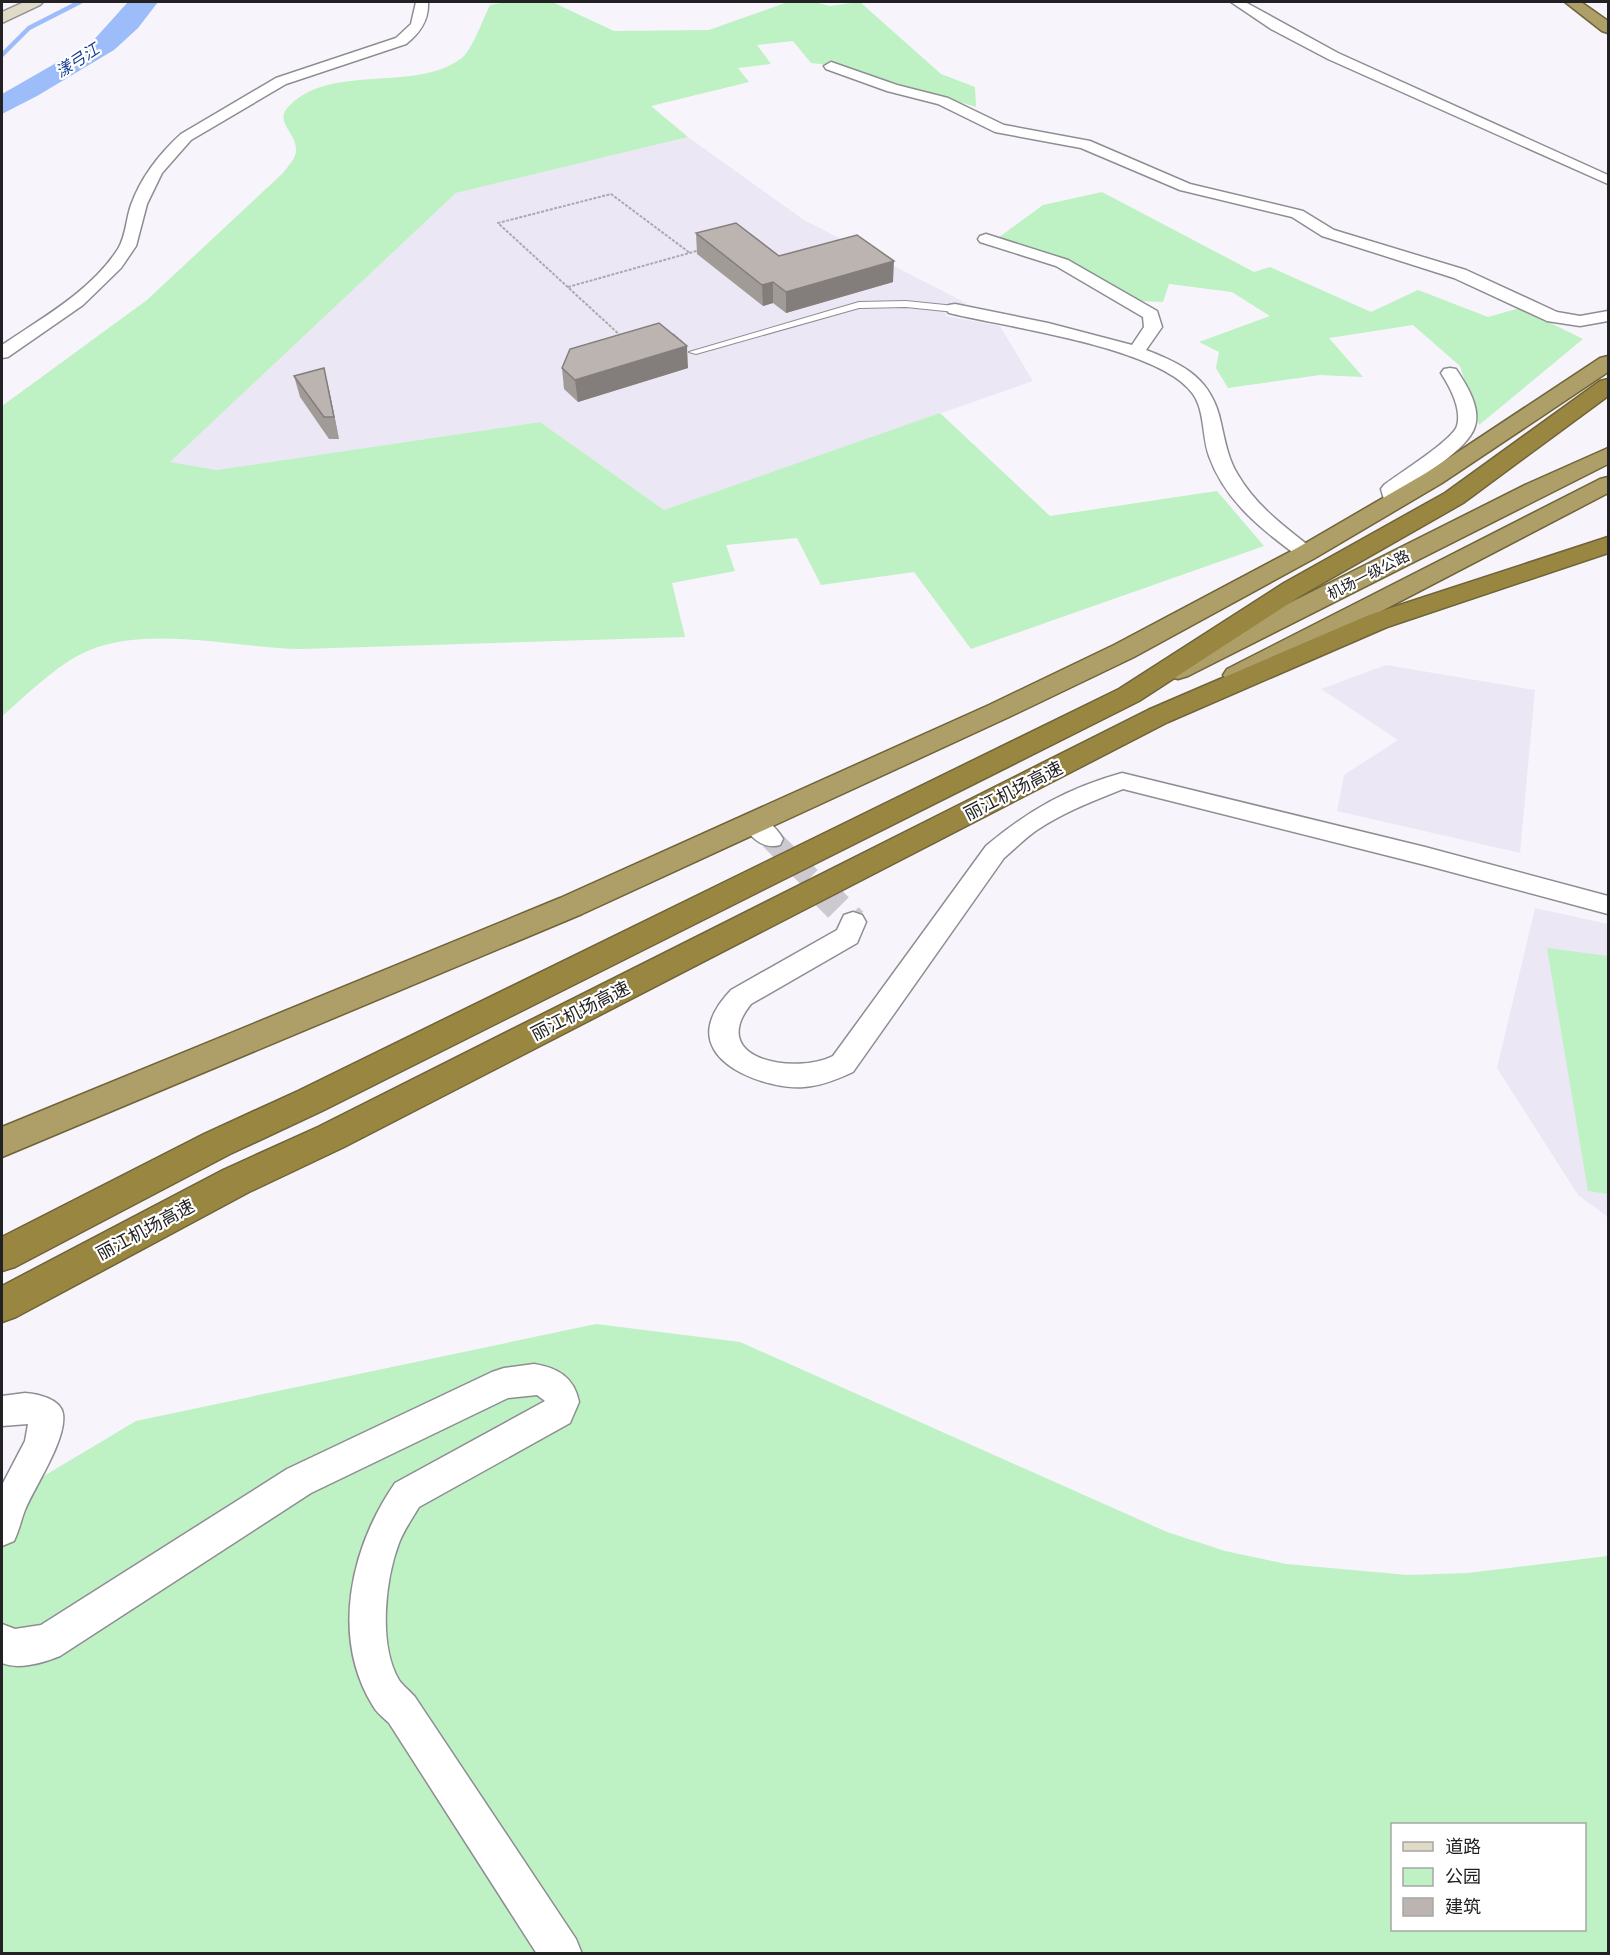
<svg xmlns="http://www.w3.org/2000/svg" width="1610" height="1955" font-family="'Noto Serif','Noto Sans SC',serif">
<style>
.built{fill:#ece7f5}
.green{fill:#bef1c3;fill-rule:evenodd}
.water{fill:#9cbcfa}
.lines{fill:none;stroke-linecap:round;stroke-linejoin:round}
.stream{stroke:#9cbcfa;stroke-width:4.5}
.minor-tunnel-far1{stroke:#cccad0;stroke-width:22;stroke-dasharray:22 11;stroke-linecap:butt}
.minor-tunnel{stroke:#cccad0;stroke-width:29;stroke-dasharray:29 14;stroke-linecap:butt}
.service-casing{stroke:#8f8d93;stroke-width:2}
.minor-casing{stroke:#8f8d93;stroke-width:3}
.secondary-casing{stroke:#8f8d93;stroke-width:3}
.trunk-casing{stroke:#6f6337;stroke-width:3}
.motorway-casing{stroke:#6f6337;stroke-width:3}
.path{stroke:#aba9af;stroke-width:2;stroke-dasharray:3 1.5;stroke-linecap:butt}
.service{fill:#fff;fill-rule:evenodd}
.minor{fill:#fff;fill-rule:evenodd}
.secondary{fill:#e0dbc6;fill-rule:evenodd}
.trunk{fill:#ae9e67;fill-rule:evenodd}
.motorway{fill:#998641;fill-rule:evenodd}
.wall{fill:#a19b97}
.shaded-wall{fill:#837e7b}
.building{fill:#bbb4b0;stroke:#837e7b;stroke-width:1.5}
.labels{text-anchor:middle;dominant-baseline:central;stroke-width:4.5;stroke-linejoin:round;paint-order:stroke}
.far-street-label{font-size:15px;fill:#222224;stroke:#fff}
.far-water-label{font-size:16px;font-style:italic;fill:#153b92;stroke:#fff}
.street-label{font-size:18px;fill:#222224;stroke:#fff}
</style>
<rect width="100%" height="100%" fill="#f7f4fb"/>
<!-- built -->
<path class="built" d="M 688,137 L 804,220 L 966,303 L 945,316 L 1000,326 L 1033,381 L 664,510 L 540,422 L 217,470 L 170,462 L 456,193 Z
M 1386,665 L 1535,690 L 1520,853 L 1337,811 L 1344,775 L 1398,740 L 1321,689 Z
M 1535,908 L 1608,924 L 1608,1217 L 1578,1195 L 1497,1068 Z"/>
<!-- green -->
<path class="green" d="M 507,2 L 552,2 L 614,31 L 709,30 L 788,2 L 814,2 L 830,6 L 860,2 L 941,74 L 975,87 L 976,107 L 839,66 L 811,63 L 793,41 L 757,45 L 771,64 L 738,68 L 749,82 L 651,106 L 688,137 L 456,193 L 170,462 L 217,470 L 540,422 L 664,510 L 940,413 L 1050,516 L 1217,491 L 1264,546 L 971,649 L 914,572 L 821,585 L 797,538 L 726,545 L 735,571 L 672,583 L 685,637 L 301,649 C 235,648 142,623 81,654 C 52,669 27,695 2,716 L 2,406 L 147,300 L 283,173 C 288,166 296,159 296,150 C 297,132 272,122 290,105 C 333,63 416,93 462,58 C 472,50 484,17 490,5 Z
M 1102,192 L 1254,272 L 1270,267 L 1371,312 L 1418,290 L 1488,317 L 1520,308 L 1583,339 L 1479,425 L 1460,366 L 1413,325 L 1329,338 L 1363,377 L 1320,375 L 1228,388 L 1216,368 L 1219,352 L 1199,342 L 1270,316 L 1232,292 L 1169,284 L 1163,302 L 1139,301 L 1070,262 L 998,238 L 1043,205 Z
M 1547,948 L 1608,956 L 1608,1194 L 1588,1191 Z
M 596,1324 L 740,1342 L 1167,1532 L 1225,1551 L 1286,1564 L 1408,1575 L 1467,1573 L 1608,1556 L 1608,1953 L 2,1954 L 2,1501 L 136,1421 ZM 1392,1824 L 1584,1824 L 1584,1930 L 1392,1930 Z"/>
<!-- water -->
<path class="water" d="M 128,2 L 158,2 L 138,28 L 114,50 L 37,96 L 2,114 L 2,94 L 91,43 Z"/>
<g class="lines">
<!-- stream -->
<path class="stream" d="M 2,55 L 29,28 L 80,2"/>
<!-- minor-tunnel-far1 -->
<path class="minor-tunnel-far1" d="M 771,839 L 820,888"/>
<!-- minor-tunnel -->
<path class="minor-tunnel" d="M 818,887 L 853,922"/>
<!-- service casing -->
<g class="service-casing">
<path id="service" d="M 906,301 L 955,306 L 959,309 L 955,312 L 906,307 L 859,308 L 696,354 L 689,352 L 859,302 Z"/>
</g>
<!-- minor casing -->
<g class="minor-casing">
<path id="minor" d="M 416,2 L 428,2 C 429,20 420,33 406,44 L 286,84 L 191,140 L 162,173 L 147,204 L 136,246 L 121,268 L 83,305 L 8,357 L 2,358 L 2,345 C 42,318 91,291 118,249 C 126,236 126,219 131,205 C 141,177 160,153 181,134 L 276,78 L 396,38 L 411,24 Z
M 1231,2 L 1245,2 L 1338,53 L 1608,175 L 1608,184 L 1328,59 L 1271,29 Z
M 831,62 L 897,85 L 948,98 L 1004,125 L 1090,141 L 1190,184 L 1303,211 L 1334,230 L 1466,270 L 1557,312 L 1580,316 L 1608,311 L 1608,321 L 1580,326 L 1547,321 L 1454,278 L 1322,236 L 1292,217 L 1180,190 L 1081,148 L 995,132 L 938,104 L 887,91 L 826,69 L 824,66 Z
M 986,234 L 1068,260 L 1157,311 L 1162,327 L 1146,350 C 1185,365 1212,379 1221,423 C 1225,441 1228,459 1238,475 C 1256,506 1285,527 1313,549 L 1316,553 L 1313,557 L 1306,559 L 1299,557 C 1262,530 1225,501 1209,456 C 1202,437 1205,411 1193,394 C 1161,347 1005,327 949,313 L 946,309 L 949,305 L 955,304 L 1048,323 L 1132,345 L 1144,327 L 1143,317 L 1056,266 L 980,242 L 978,239 L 980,236 Z
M 1450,368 L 1456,369 C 1466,384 1481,407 1475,426 C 1469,449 1420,477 1401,491 L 1403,502 L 1400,506 L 1386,506 L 1381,489 L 1384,485 C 1398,474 1453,440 1457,426 C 1462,409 1450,387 1441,373 L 1444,369 Z
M 1122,773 L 1425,847 L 1608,896 L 1608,914 L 1425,865 L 1123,789 C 1093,801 1064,812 1037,830 C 1025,838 1015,849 1004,858 L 853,1072 C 838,1079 821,1086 804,1087 C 773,1090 701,1068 710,1025 C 713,1011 722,1000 731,990 L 837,930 L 844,915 L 853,912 L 862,915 L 866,922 L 857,943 L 751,1004 C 706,1060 795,1075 833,1056 L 986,846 C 1029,810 1068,788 1122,773 Z
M 754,814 C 766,818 777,828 783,839 L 780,845 C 763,850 750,837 742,823 L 745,817 Z
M 534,1364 C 558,1368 574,1377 579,1402 L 570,1423 L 419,1507 C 412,1519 404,1530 399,1543 C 385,1580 378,1645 399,1680 C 403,1686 410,1691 415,1697 L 576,1939 L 582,1954 L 537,1954 L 389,1723 C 384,1718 377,1713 373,1706 C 330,1636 351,1547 395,1483 L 545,1401 L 537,1395 L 508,1398 L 311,1493 L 60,1656 C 43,1663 18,1670 2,1663 L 2,1624 L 15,1629 L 41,1625 L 287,1469 L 492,1372 L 504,1368 Z
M 25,1393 C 38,1394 61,1399 63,1414 C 67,1439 35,1486 25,1510 C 21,1520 19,1531 14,1541 L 2,1546 L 2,1485 L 25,1441 L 28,1424 L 2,1426 L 2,1396 Z"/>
</g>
<!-- secondary casing -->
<g class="secondary-casing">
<path id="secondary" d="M 24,2 L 43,2 L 40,5 L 2,23 L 2,12 Z"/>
</g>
<!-- trunk casing -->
<g class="trunk-casing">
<path id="trunk" d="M 1565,2 L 1581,2 L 1608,21 L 1608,33 L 1602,31 Z
M 1608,356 L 1608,372 L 1442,483 L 1315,558 L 1134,657 L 1009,717 L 582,914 L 2,1157 L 2,1127 L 560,898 L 989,705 L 1114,645 L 1297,548 L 1426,473 L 1600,358 Z
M 1608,448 L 1608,464 L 1188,676 L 1178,679 L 1168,676 L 1164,670 L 1168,664 L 1527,484 Z
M 1608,477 L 1608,493 L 1247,681 L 1237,684 L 1227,681 L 1223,675 L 1227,669 L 1600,479 Z"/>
</g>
<!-- motorway casing -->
<g class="motorway-casing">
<path id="motorway" d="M 1608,379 L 1608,396 L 1463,503 L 1302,595 L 1139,701 L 322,1111 L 230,1154 L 15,1267 L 2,1271 L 2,1237 L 204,1134 L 298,1091 L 1119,689 L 1284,583 L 1445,493 L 1600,381 Z
M 1608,537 L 1608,553 L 1387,627 L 1168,722 L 344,1147 L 249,1192 L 16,1317 L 2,1322 L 2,1286 L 223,1170 L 318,1127 L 1148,710 L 1369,615 Z"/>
</g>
<!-- path -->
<path class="path" d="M 568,287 L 700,250
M 621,336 L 498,223 L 611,194 L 690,253
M 669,336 L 673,334 L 682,342"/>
<!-- service -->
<use href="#service" class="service"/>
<!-- minor -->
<use href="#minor" class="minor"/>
<!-- secondary -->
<use href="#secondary" class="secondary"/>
<!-- trunk -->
<use href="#trunk" class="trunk"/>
<!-- motorway -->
<use href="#motorway" class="motorway"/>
</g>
<!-- wall -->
<path class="wall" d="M 696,233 L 779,256 L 893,282 L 786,313 L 773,303 L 763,306 L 697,254 Z
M 562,368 L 688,368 L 578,402 L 564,389 Z
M 294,376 L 329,390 L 339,439 L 329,439 L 300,397 Z"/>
<!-- shaded-wall -->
<path class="shaded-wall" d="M 894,261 L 893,282 L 786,313 L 786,292 Z
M 773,282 L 773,303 L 763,306 L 762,285 Z
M 687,346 L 688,368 L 578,402 L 575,380 Z
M 324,368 L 329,390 L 339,439 L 334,417 Z"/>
<!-- building -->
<path class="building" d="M 736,223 L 779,256 L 857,235 L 894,261 L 786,292 L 773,282 L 762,285 L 696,233 Z
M 659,323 L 687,346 L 575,380 L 562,368 L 570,349 Z
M 324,368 L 334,417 L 324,417 L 294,376 Z"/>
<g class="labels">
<!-- far-street labels -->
<g class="far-street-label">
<text transform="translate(1368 574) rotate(-27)">机场一级公路</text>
</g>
<!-- far-water labels -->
<g class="far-water-label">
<text transform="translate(77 60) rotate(-33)">漾弓江</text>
</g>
<!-- street labels -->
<g class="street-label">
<text transform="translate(1013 790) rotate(-27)">丽江机场高速</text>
<text transform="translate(580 1010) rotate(-27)">丽江机场高速</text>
<text transform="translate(145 1229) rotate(-28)">丽江机场高速</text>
</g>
</g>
<!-- border -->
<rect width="1610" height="1955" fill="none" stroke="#222224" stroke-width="6"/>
<!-- legend -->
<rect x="1391" y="1823" width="195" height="108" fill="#ffffff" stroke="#a7a7a7" stroke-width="1.5"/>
<rect x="1403" y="1842" width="30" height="9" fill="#e0dbc6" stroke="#a7a7a7" stroke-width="1.5"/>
<text x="1445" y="1853" font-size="18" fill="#222224">道路</text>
<rect x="1403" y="1868" width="30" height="18" fill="#bef1c3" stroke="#a7a7a7" stroke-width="1.5"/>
<text x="1445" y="1883" font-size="18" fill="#222224">公园</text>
<rect x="1403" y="1898" width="30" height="18" fill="#bbb4b0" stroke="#a7a7a7" stroke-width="1.5"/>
<text x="1445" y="1913" font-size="18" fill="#222224">建筑</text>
</svg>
